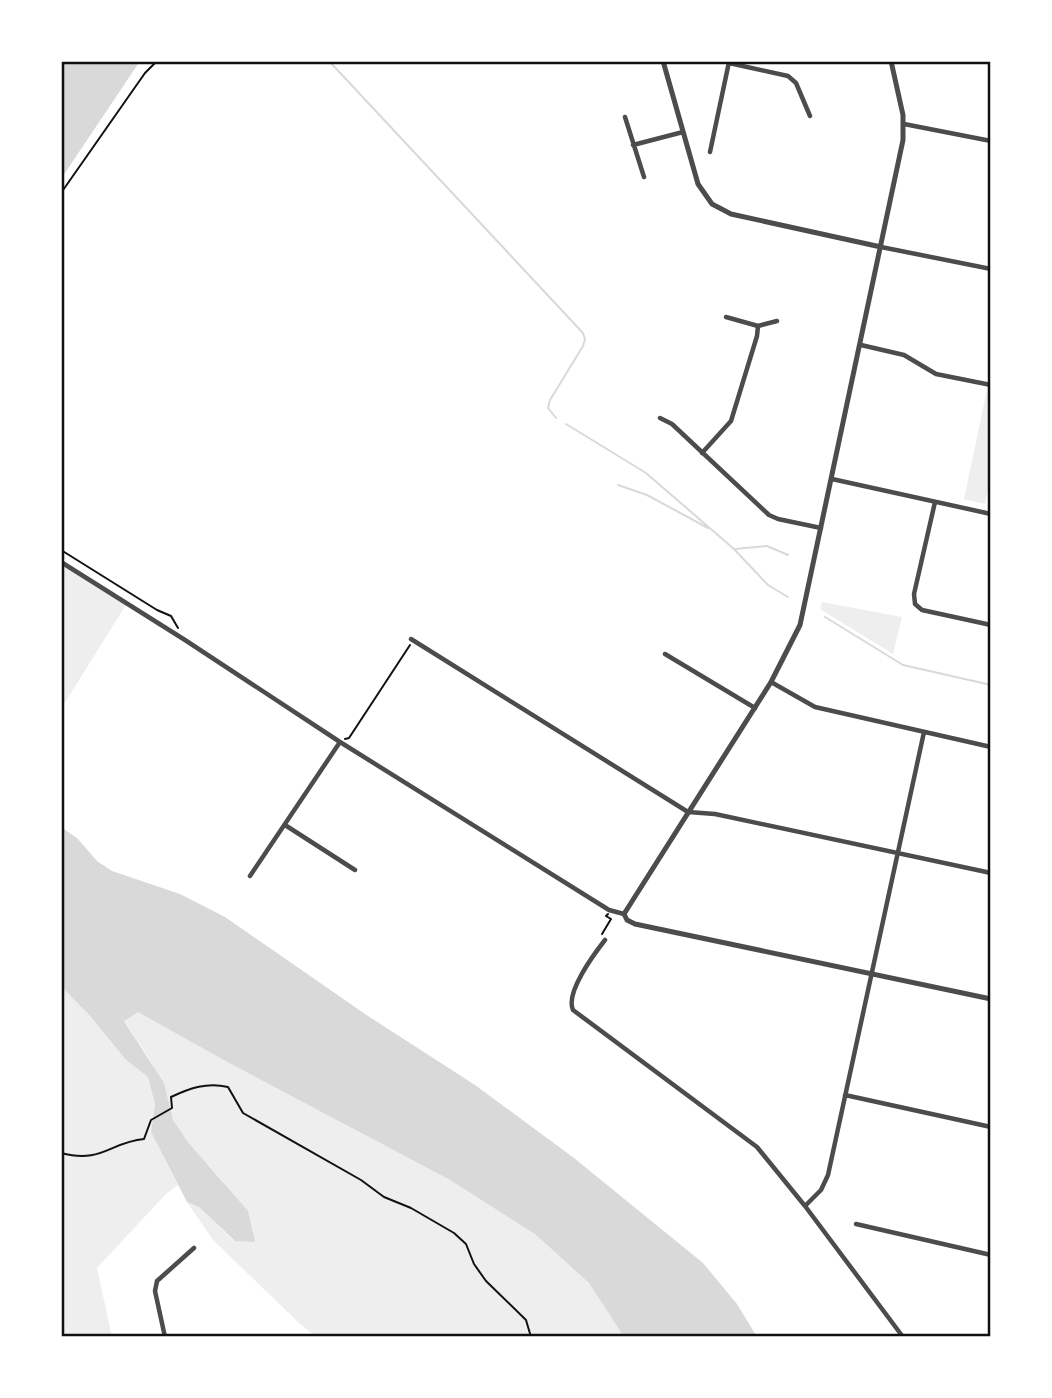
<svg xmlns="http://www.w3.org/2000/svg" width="1052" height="1398" font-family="'Sofia Sans Condensed',sans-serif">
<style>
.green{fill:#eee}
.water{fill:#d9d9d9}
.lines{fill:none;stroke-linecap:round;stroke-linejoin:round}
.stream{stroke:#d9d9d9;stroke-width:2}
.path{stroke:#111;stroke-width:2}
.minor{stroke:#4c4c4c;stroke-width:4.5}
.tertiary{stroke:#4c4c4c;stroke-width:5}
.neatline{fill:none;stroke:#111;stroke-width:2.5}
</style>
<rect width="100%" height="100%" fill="#fff"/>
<!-- green -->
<path class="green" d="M 988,385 L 991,385 L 991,474 L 985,504 L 964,499 Z
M 61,562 L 127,603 L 61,709 Z
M 822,602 L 902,617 L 893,654 L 820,609 Z
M 61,986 L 90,1016 L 126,1060 L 148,1077 L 155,1103 L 151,1132 L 178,1185 L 165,1195 L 97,1268 L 112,1337 L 61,1337 Z
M 138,1011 L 231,1064 L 450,1180 L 536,1235 L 589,1283 L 624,1337 L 316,1337 L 298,1322 L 213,1240 L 187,1202 L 199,1207 L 234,1241 L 226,1185 L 188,1142 L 173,1120 L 152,1063 L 124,1020 Z"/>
<!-- water -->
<path class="water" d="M 61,61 L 140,61 L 61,179 Z
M 61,827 L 77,838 L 97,861 L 112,871 L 180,894 L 225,917 L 365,1014 L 475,1085 L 574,1158 L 703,1263 L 737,1304 L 757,1337 L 624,1337 L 589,1283 L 536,1235 L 450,1180 L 231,1064 L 138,1012 L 124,1021 L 164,1083 L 173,1120 L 188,1142 L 248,1211 L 255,1242 L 235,1241 L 199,1207 L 187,1202 L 151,1132 L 155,1104 L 148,1077 L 126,1060 L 90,1016 L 61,986 Z"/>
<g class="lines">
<!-- stream -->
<path class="stream" d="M 329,61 L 583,333 L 585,339 L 583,346 L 550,400 L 548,408 L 556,418
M 566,424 L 646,473 L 734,549 L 768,585 L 788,597
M 618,485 L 647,495 L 708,528
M 735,549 L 767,546 L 788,555
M 825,617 L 903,665 L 991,685"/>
<!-- path -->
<path class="path" d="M 61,193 L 145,73 L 157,61
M 61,550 L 157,610 L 171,616 L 178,628
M 345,739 L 349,738 L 410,645
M 602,934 L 611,919 L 606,916 L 608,914
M 61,1153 C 102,1164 110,1142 144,1139 L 151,1120 L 172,1108 L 171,1097 C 190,1088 207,1082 228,1087 L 243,1113 L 361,1180 L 384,1197 L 411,1208 L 454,1233 L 466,1244 L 474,1264 L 486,1281 L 526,1320 L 531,1337"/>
<!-- minor -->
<path class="minor" d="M 729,63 L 788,76 L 796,83 L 810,116
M 625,117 L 644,177
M 904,124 L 991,141
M 633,145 L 683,132
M 710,152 L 729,62
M 881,247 L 991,269
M 726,317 L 758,326
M 861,345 L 904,355 L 936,374 L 991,385
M 660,418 L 672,424 L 769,515 L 778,519 L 821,528
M 702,453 L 731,421 L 757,336 L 758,326 L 777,321
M 832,479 L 991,514
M 935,502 L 914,594 L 915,604 L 922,610 L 991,625
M 61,562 L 185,640 L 340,742 L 609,910 L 624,914
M 411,639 L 688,812 L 715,814 L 991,873
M 665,654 L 755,708
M 771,682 L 815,707 L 991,747
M 285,825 L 355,870
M 250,876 L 340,742
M 605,940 C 594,954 565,993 573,1010 L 757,1147 L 805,1206 L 903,1337
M 845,1095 L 991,1127
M 805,1206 L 821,1190 L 828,1175 L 924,732
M 856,1224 L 991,1255
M 165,1337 L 155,1291 L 157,1281 L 194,1248"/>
<!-- tertiary -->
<path class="tertiary" d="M 663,61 L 698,184 L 712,204 L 731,214 L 881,247
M 891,61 L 903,115 L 903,140 L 800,625 L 771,682 L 624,914 L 627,920 L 635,924 L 991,999"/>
</g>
<!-- border -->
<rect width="1052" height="1398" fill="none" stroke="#ffffff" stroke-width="126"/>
<rect x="63" y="63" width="926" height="1272" class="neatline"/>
</svg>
